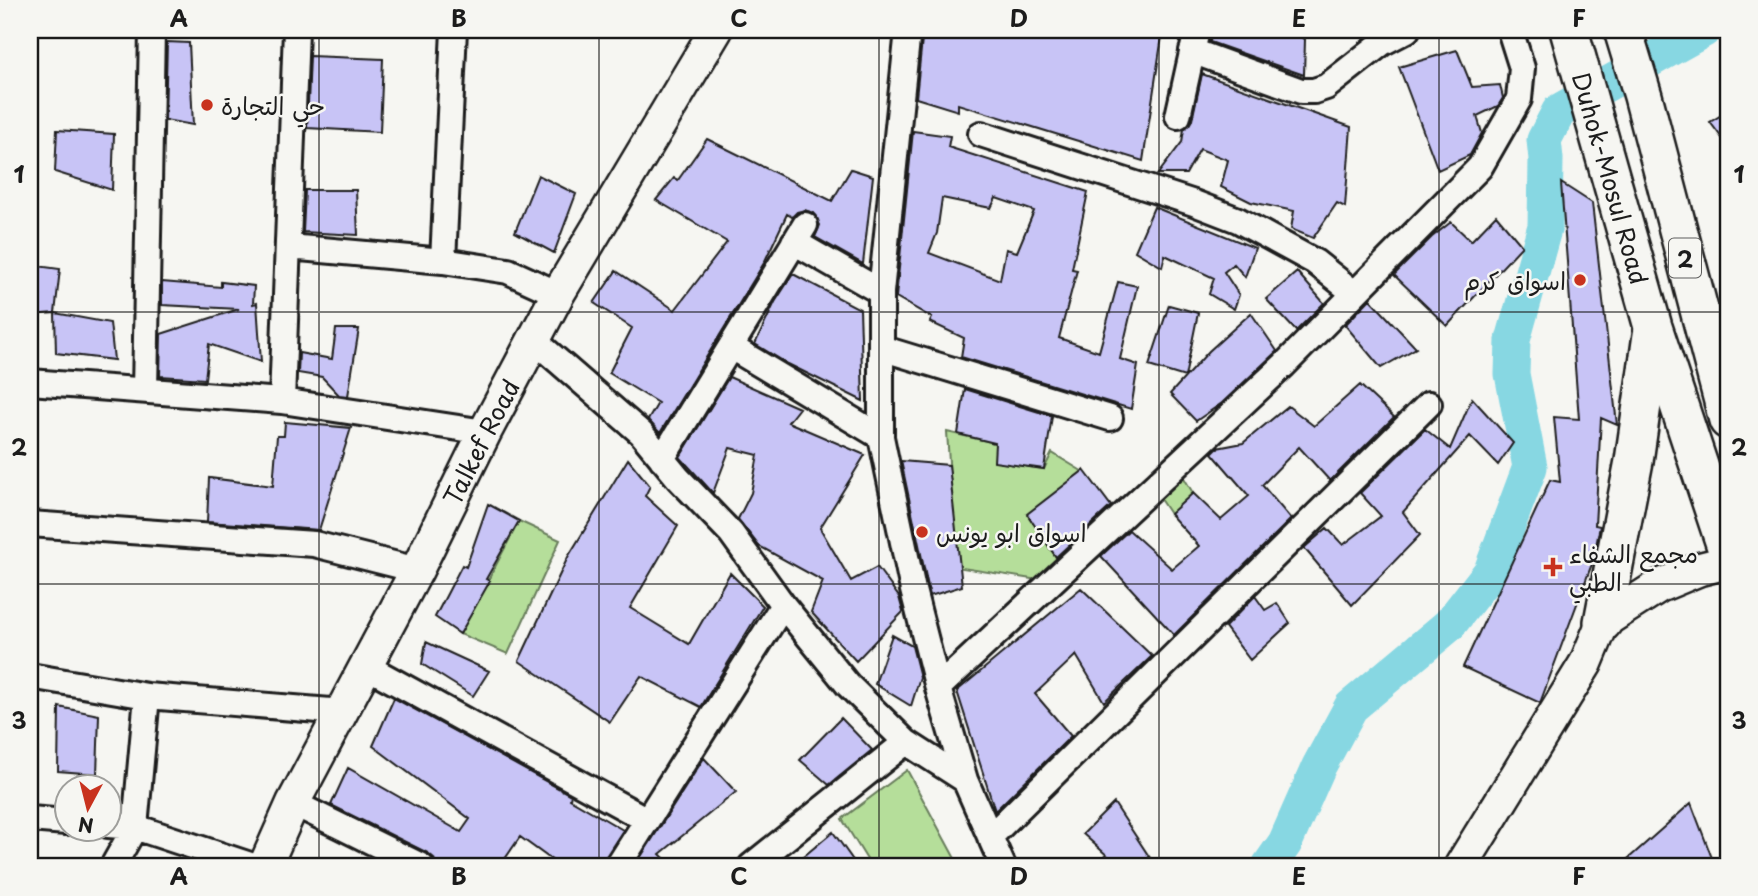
<svg xmlns="http://www.w3.org/2000/svg" width="1758" height="896" font-family="'Playpen Sans','Playpen Sans Arabic',sans-serif">
<style>
.green{fill:#b5de9a;stroke:#687d5b;stroke-width:2}
.lines{fill:none;stroke-linecap:round;stroke-linejoin:round}
.river{stroke:#87d7e2;stroke-width:35}
.building{fill:#c8c4f6;stroke:#1c1c1c;stroke-width:2;fill-rule:evenodd}
.minor-casing{stroke:#1c1c1c;stroke-width:30}
.major-casing{stroke:#1c1c1c;stroke-width:37}
.highway-casing{stroke:#1c1c1c;stroke-width:42}
.minor{stroke:#f6f6f2;stroke-width:24}
.major{stroke:#f6f6f2;stroke-width:32}
.highway{stroke:#f6f6f2;stroke-width:37}
.grid{fill:none;stroke:#1c1c1c;stroke-width:2;stroke-opacity:0.55}
.poi-dot{fill:#c8321e;stroke:#f6f6f2;stroke-width:2.5}
.labels{text-anchor:middle;dominant-baseline:central;stroke-width:5;stroke-linejoin:round;paint-order:stroke}
.shield{fill:#f6f6f2;stroke:#5d5d5c;stroke-width:2}
.shield-label{font-size:23px;font-weight:bold;fill:#1c1c1c}
.poi-label{font-size:24px;fill:#1c1c1c;stroke:#f6f6f2;text-anchor:start}
.street-label{font-size:24px;fill:#1c1c1c;stroke:#f6f6f2}
.neatline{fill:none;stroke:#1c1c1c;stroke-width:2.5}
.grid-label{font-size:23px;text-anchor:middle;font-weight:bold;fill:#1c1c1c}
</style>
<rect width="100%" height="100%" fill="#f6f6f2"/>
<filter id="ink" filterUnits="userSpaceOnUse"><feTurbulence type="fractalNoise" baseFrequency=".0143" numOctaves="2"/><feDisplacementMap in="SourceGraphic" scale="14" xChannelSelector="R" yChannelSelector="G"/><feConvolveMatrix kernelMatrix="1 2 1 2 8 2 1 2 1" color-interpolation-filters="sRGB"/></filter>
<g filter="url(#ink)">
<!-- green -->
<path class="green" d="M 947,432 L 995,443 L 995,462 L 1044,469 L 1052,453 L 1085,473 L 1029,516 L 1057,559 L 1051,582 L 956,567 Z
M 1183,476 L 1193,493 L 1170,514 L 1158,496 Z
M 519,521 L 560,540 L 508,654 L 460,634 Z
M 907,770 L 959,866 L 871,866 L 842,819 Z"/>
<g class="lines">
<!-- river -->
<path class="river" d="M 1269,866 L 1285,843 L 1319,766 L 1351,707 L 1449,625 L 1491,571 L 1530,467 L 1512,374 L 1513,340 L 1545,226 L 1546,159 L 1544,140 L 1559,111 L 1704,30"/>
</g>
<!-- building -->
<path class="building" d="M 923,30 L 1163,30 L 1143,161 L 958,104 L 958,111 L 916,98 Z
M 1211,30 L 1286,30 L 1305,39 L 1304,75 L 1210,42 Z
M 167,42 L 189,43 L 193,125 L 165,120 Z
M 1457,50 L 1472,87 L 1500,85 L 1503,98 L 1498,106 L 1477,116 L 1482,133 L 1470,155 L 1438,170 L 1399,67 Z
M 310,56 L 383,59 L 380,132 L 307,128 Z
M 1202,74 L 1351,127 L 1345,207 L 1337,203 L 1313,238 L 1291,229 L 1294,211 L 1251,202 L 1221,187 L 1228,160 L 1200,149 L 1186,174 L 1158,174 L 1182,142 L 1184,129 L 1192,120 Z
M 1728,111 L 1728,146 L 1710,122 Z
M 57,130 L 114,134 L 112,190 L 55,172 Z
M 913,131 L 950,136 L 948,147 L 1088,192 L 1072,269 L 1077,270 L 1059,338 L 1099,352 L 1118,282 L 1137,286 L 1120,359 L 1138,365 L 1131,409 L 961,357 L 964,338 L 930,322 L 932,318 L 896,297 ZM 942,198 L 991,208 L 996,198 L 1034,211 L 1017,252 L 1006,249 L 1000,280 L 929,253 L 937,233 Z
M 707,139 L 832,201 L 851,169 L 873,176 L 863,264 L 815,237 L 820,225 L 813,213 L 805,210 L 797,212 L 792,217 L 787,214 L 764,263 L 660,433 L 648,420 L 658,403 L 609,373 L 632,328 L 594,303 L 616,271 L 675,310 L 727,242 L 656,200 L 674,178 L 678,180 Z
M 538,175 L 576,194 L 554,253 L 515,232 Z
M 1561,183 L 1592,203 L 1617,425 L 1601,418 L 1595,525 L 1600,526 L 1593,561 L 1540,703 L 1463,667 L 1550,480 L 1560,482 L 1554,417 L 1579,419 Z
M 305,190 L 356,190 L 358,235 L 303,232 Z
M 1154,207 L 1255,248 L 1245,277 L 1234,264 L 1224,272 L 1239,295 L 1234,309 L 1209,294 L 1214,278 L 1165,255 L 1162,267 L 1135,251 Z
M 1496,215 L 1522,246 L 1447,326 L 1394,275 L 1432,237 L 1451,222 L 1471,241 Z
M 30,265 L 60,269 L 55,313 L 30,315 Z
M 1297,272 L 1324,303 L 1296,331 L 1266,299 Z
M 793,274 L 860,309 L 863,401 L 788,364 L 755,344 L 775,302 Z
M 162,282 L 221,287 L 221,282 L 254,286 L 253,304 L 257,303 L 261,362 L 209,344 L 205,379 L 160,376 L 161,334 L 239,309 L 162,305 Z
M 1370,299 L 1416,348 L 1381,368 L 1345,325 Z
M 1169,305 L 1198,313 L 1185,377 L 1149,366 Z
M 55,313 L 110,323 L 114,360 L 56,353 Z
M 1251,313 L 1277,351 L 1222,403 L 1196,421 L 1170,394 L 1209,351 Z
M 336,329 L 359,329 L 348,396 L 339,395 L 322,377 L 298,373 L 299,353 L 332,359 Z
M 729,377 L 799,408 L 788,422 L 865,455 L 820,528 L 851,581 L 877,567 L 899,597 L 903,612 L 856,661 L 811,612 L 823,581 L 759,546 L 738,519 L 751,493 L 758,455 L 730,448 L 713,493 L 680,457 Z
M 1360,385 L 1394,417 L 1330,481 L 1299,447 L 1262,485 L 1291,519 L 1174,635 L 1101,556 L 1129,530 L 1172,569 L 1199,546 L 1170,514 L 1193,493 L 1221,520 L 1249,496 L 1212,453 L 1217,448 L 1243,443 L 1288,406 L 1314,426 Z
M 965,389 L 1052,416 L 1044,469 L 994,462 L 995,443 L 958,434 Z
M 1472,398 L 1513,443 L 1498,465 L 1470,436 L 1403,512 L 1420,535 L 1352,605 L 1304,548 L 1327,528 L 1343,545 L 1381,516 L 1360,493 L 1425,429 L 1450,449 Z
M 285,422 L 351,428 L 319,530 L 207,522 L 209,478 L 273,486 L 277,436 L 284,436 Z
M 628,459 L 650,486 L 645,496 L 678,526 L 630,608 L 689,644 L 730,573 L 763,606 L 701,707 L 641,676 L 610,722 L 519,661 L 568,557 Z
M 901,461 L 949,465 L 962,586 L 930,596 Z
M 1084,470 L 1111,506 L 1056,557 L 1027,514 Z
M 488,504 L 519,521 L 486,579 L 490,581 L 460,634 L 435,617 L 462,565 L 466,567 Z
M 1081,588 L 1152,656 L 1104,702 L 1076,655 L 1035,694 L 1071,736 L 995,811 L 957,691 Z
M 1255,596 L 1265,610 L 1277,603 L 1290,623 L 1250,660 L 1225,627 Z
M 892,635 L 912,646 L 920,677 L 911,706 L 875,684 Z
M 426,642 L 489,671 L 473,696 L 422,664 Z
M 394,698 L 571,795 L 570,799 L 623,830 L 605,858 L 603,866 L 560,866 L 520,837 L 500,866 L 436,866 L 434,858 L 428,853 L 331,805 L 348,768 L 461,832 L 470,819 L 373,746 Z
M 59,707 L 99,715 L 97,774 L 58,771 Z
M 841,718 L 872,750 L 829,785 L 800,760 Z
M 704,758 L 736,792 L 660,854 L 672,866 L 635,866 Z
M 1114,803 L 1152,861 L 1144,866 L 1119,866 L 1083,834 Z
M 1691,803 L 1715,866 L 1620,866 Z
M 833,832 L 857,866 L 792,866 Z"/>
<g class="lines">
<!-- minor casing -->
<g class="minor-casing">
<path id="minor" d="M 908,30 L 881,292 L 881,437 L 913,590 L 938,688 L 965,780 L 1003,866
M 1192,51 L 1301,91 L 1314,91 L 1326,87 L 1382,43 L 1407,30
M 1178,116 L 1197,30
M 981,134 L 1194,203 L 1238,220 L 1315,262 L 1354,293
M 794,242 L 881,292
M 289,247 L 443,261 L 508,271 L 558,294
M 443,261 L 454,30
M 535,341 L 641,433 L 678,478 L 731,533 L 783,605 L 848,685 L 906,742 L 965,780
M 731,347 L 881,437
M 881,348 L 1110,418
M 30,382 L 282,401 L 485,432
M 145,390 L 152,30
M 282,401 L 296,30
M 662,459 L 805,225
M 30,524 L 314,544 L 417,570
M 364,665 L 647,820
M 30,676 L 147,696 L 343,712
M 938,688 L 1284,365 L 1480,167 L 1519,99 L 1522,68 L 1510,30
M 293,803 L 421,866
M 30,819 L 66,822
M 108,825 L 135,827 L 253,866
M 990,837 L 1429,404
M 113,866 L 135,827 L 147,696
M 618,866 L 783,605
M 751,866 L 906,742"/>
</g>
<!-- major casing -->
<g class="major-casing">
<g id="major">
<path id="s1" d="M 265,866 L 293,803 L 417,570 L 485,432 L 558,294 L 716,30"/>
<path d="M 1461,866 L 1586,663 L 1603,622 L 1659,586 L 1700,569 L 1728,562"/>
</g>
</g>
<!-- highway casing -->
<g class="highway-casing">
<g id="highway">
<path id="s2" d="M 1569,30 L 1653,327 L 1728,553"/>
<path d="M 1623,30 L 1643,96 L 1728,420"/>
<path d="M 1603,622 L 1634,461 L 1652,335"/>
</g>
</g>
<!-- minor -->
<use href="#minor" class="minor"/>
<!-- major -->
<use href="#major" class="major"/>
<!-- highway -->
<use href="#highway" class="highway"/>
</g>
</g>
<!-- grid -->
<path class="grid" d="M 319,30 L 319,866M 599,30 L 599,866M 879,30 L 879,866M 1159,30 L 1159,866M 1439,30 L 1439,866M 30,312 L 1728,312M 30,584 L 1728,584"/>
<!-- markers -->
<g class="poi-dot">
<circle cx="207" cy="105" r="7"/>
<circle cx="1580" cy="280" r="7"/>
<circle cx="922" cy="532" r="7"/>
<path d="M1549.5 556.5h7v7h7v7h-7v7h-7v-7h-7v-7h7z"/>
</g>
<g class="labels">
<!-- shield labels -->
<rect class="shield" x="1669" y="238.5" width="32" height="39" rx="5"/>
<g class="shield-label">
<text x="1685" y="258">2</text>
</g>
<!-- poi labels -->
<g class="poi-label">
<text x="221" y="105">حي التجارة</text>
<text x="1566" y="280" text-anchor="end">اسواق كرم</text>
<text x="936" y="532">اسواق ابو يونس</text>
<text x="1569" y="553">مجمع الشفاء<tspan x="1569" dy="28">الطبي</tspan></text>
</g>
<!-- street labels -->
<g class="street-label">
<text stroke="none"><textPath href="#s2" startOffset="154">Duhok-Mosul Road</textPath></text>
<text stroke="none"><textPath href="#s1" startOffset="476">Talkef Road</textPath></text>
</g>
</g>
<!-- margin -->
<rect width="1758" height="896" fill="none" stroke="#f6f6f2" stroke-width="77"/>
<!-- north arrow -->
<g transform="translate(88 808) rotate(187)"><circle r="33" fill="#f6f6f2" stroke="#9f9f9c" stroke-width="2"/>
<path d="M0-5L12 26L0 18L-12 26Z" fill="#c8321e"/>
<text y="-10" font-size="19" font-weight="bold" text-anchor="middle" fill="#1c1c1c">N</text>
</g>
<rect x="38" y="38" width="1682" height="820" class="neatline"/>
<g class="grid-label">
<text x="179" y="27">A</text>
<text x="459" y="27">B</text>
<text x="739" y="27">C</text>
<text x="1019" y="27">D</text>
<text x="1299" y="27">E</text>
<text x="1579" y="27">F</text>
<text x="19" y="183">1</text>
<text x="1739" y="183">1</text>
<text x="19" y="456">2</text>
<text x="1739" y="456">2</text>
<text x="19" y="729">3</text>
<text x="1739" y="729">3</text>
<text x="179" y="885">A</text>
<text x="459" y="885">B</text>
<text x="739" y="885">C</text>
<text x="1019" y="885">D</text>
<text x="1299" y="885">E</text>
<text x="1579" y="885">F</text>
</g>
</svg>
